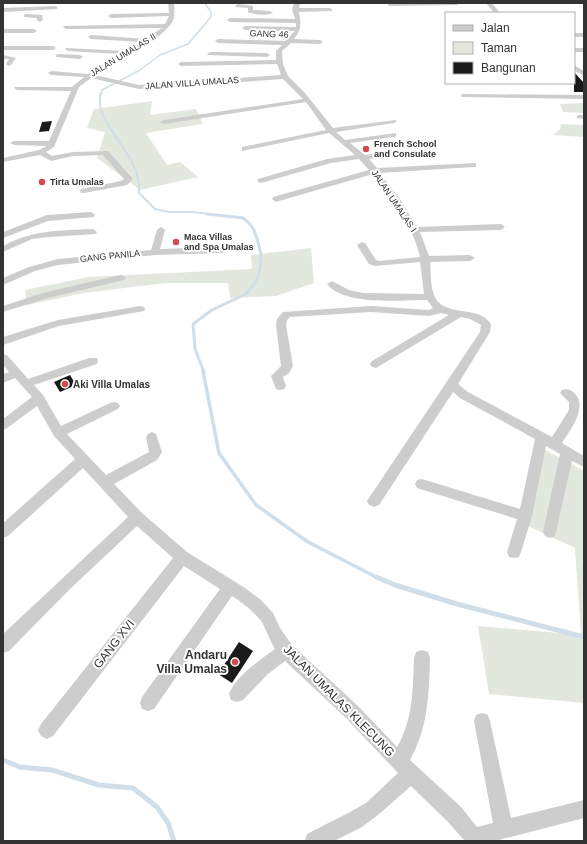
<svg xmlns="http://www.w3.org/2000/svg" width="587" height="844" font-family="Arial,sans-serif">
<style>
.green{fill:#e2e8dd}
.lines{fill:none;stroke-linecap:round;stroke-linejoin:round}
.stream-far4{stroke:#cfdee8;stroke-width:1.5}
.stream-far3{stroke:#cfdee8;stroke-width:2}
.stream-far2{stroke:#cfdee8;stroke-width:3}
.stream-far1{stroke:#cfdee8;stroke-width:3.5}
.stream{stroke:#cfdee8;stroke-width:5}
.building{fill:#1a1a1a}
.minor{fill:#cdcdcd;fill-rule:evenodd}
.poi-dot{fill:#d34b52;stroke:#fff;stroke-width:1.5}
.labels{text-anchor:middle;dominant-baseline:central;stroke-width:4;stroke-linejoin:round;paint-order:stroke}
.far-street-label{font-size:9px;fill:#333;stroke:#fff}
.far-poi-label{font-size:9px;font-weight:bold;fill:#333;stroke:#fff;text-anchor:start}
.poi-label{font-size:10px;font-weight:bold;fill:#333;stroke:#fff;text-anchor:start}
.near-street-label{font-size:12px;fill:#333;stroke:#fff}
.near-poi-label{font-size:12px;font-weight:bold;fill:#333;stroke:#fff;text-anchor:end}
</style>
<rect width="100%" height="100%" fill="#fff"/>
<!-- green -->
<path class="green" d="M 152,101 L 150,115 L 196,109 L 203,124 L 146,133 L 167,165 L 180,162 L 198,177 L 140,190 L 97,158 L 105,132 L 87,128 L 94,109 Z
M 584,103 L 584,113 L 563,112 L 560,104 Z
M 561,124 L 584,125 L 584,137 L 553,135 L 560,129 Z
M 311,248 L 314,283 L 276,296 L 230,298 L 228,283 L 166,283 L 83,293 L 27,305 L 25,290 L 89,277 L 252,269 L 251,255 Z
M 540,447 L 584,471 L 584,703 L 489,694 L 478,626 L 581,635 L 575,548 L 528,526 Z"/>
<g class="lines">
<!-- stream-far4 -->
<path class="stream-far4" d="M 101,94 L 102,90 L 140,70 L 160,55 L 188,44 L 211,17 L 211,12 L 206,5 L 207,3"/>
<!-- stream-far3 -->
<path class="stream-far3" d="M 101,93 C 91,123 143,154 139,193 L 155,209 L 169,212 L 193,212 L 216,215"/>
<!-- stream-far2 -->
<path class="stream-far2" d="M 204,372 L 195,349 L 193,324 L 212,310 L 246,294 L 256,282 L 260,269 L 261,255 L 258,242 L 254,230 L 249,223 L 243,218 L 207,214"/>
<!-- stream-far1 -->
<path class="stream-far1" d="M 203,371 L 219,453 L 256,505 L 308,542 L 378,578"/>
<!-- stream -->
<path class="stream" d="M 376,577 L 395,585 L 457,604 L 584,637
M 3,760 L 20,767 L 52,770 L 99,785 L 133,788 L 157,807 L 168,823 L 174,841"/>
</g>
<!-- building -->
<path class="building" d="M 574,72 L 584,83 L 584,92 L 574,92 Z
M 52,121 L 49,131 L 39,132 L 42,122 Z
M 70,375 L 76,385 L 60,392 L 54,382 Z
M 239,642 L 253,651 L 232,683 L 218,674 Z"/>
<g class="lines">
<!-- minor -->
<path class="minor" d="M 168,3 L 174,3 C 174,8 175,14 174,18 C 167,39 114,61 95,75 L 139,85 L 281,75 L 277,64 L 181,66 L 178,64 L 181,62 L 276,60 L 276,51 L 282,45 L 218,43 L 215,41 L 218,39 L 285,41 L 295,31 L 245,30 L 242,28 L 245,26 L 296,27 L 296,23 L 230,22 L 227,20 L 230,18 L 295,19 L 292,10 L 294,3 L 300,3 L 299,8 L 330,8 L 332,9 L 332,11 L 299,12 C 301,23 302,29 294,39 L 320,40 L 323,42 L 320,44 L 291,43 L 282,51 L 283,64 L 288,76 L 305,93 L 333,128 L 396,120 L 396,122 L 394,123 L 336,132 L 345,140 L 396,133 L 396,137 L 393,137 L 350,143 L 365,155 L 406,150 L 410,152 L 406,154 L 369,159 L 377,168 L 476,163 L 476,167 L 473,167 L 380,173 L 400,199 L 417,227 L 501,224 L 505,227 L 501,230 L 420,232 L 429,256 L 470,255 L 475,258 L 470,261 L 430,262 C 431,273 430,289 436,299 C 447,317 479,305 491,324 L 490,332 L 458,384 L 468,392 L 552,437 L 569,410 L 569,402 L 560,393 L 562,390 C 568,388 572,390 576,395 C 587,409 570,430 562,443 L 584,456 L 584,467 L 572,461 L 555,536 L 550,538 L 545,536 L 543,532 L 560,454 L 546,446 L 532,516 L 521,552 L 519,557 L 514,558 L 509,557 L 507,552 L 517,519 L 417,488 L 415,484 L 417,480 L 422,479 L 520,509 L 535,439 L 460,398 L 453,392 L 379,505 L 374,507 L 369,505 L 367,501 L 480,332 L 481,325 L 470,319 L 461,317 L 376,368 L 372,367 L 370,364 L 372,361 L 449,315 L 441,313 L 429,316 L 371,312 L 290,317 L 287,320 L 286,325 L 293,366 L 289,373 L 283,377 L 286,386 L 284,389 L 280,390 L 276,389 L 271,376 L 281,366 L 276,325 L 277,319 L 283,312 L 371,306 L 429,310 L 433,308 L 427,300 C 401,300 344,306 327,284 L 332,281 L 349,290 L 363,293 L 424,294 L 420,262 L 375,266 L 369,264 L 357,245 L 362,242 L 365,243 L 376,260 L 379,261 L 420,257 C 413,226 392,198 373,174 L 279,201 L 276,202 L 272,199 L 273,197 L 369,170 L 359,159 L 331,163 L 261,183 L 257,181 L 258,179 L 327,159 L 355,155 L 329,133 L 242,151 L 242,147 L 326,130 L 306,102 L 164,124 L 160,122 L 164,120 L 303,99 L 283,79 L 139,89 L 91,78 L 79,87 L 54,147 L 46,152 L 52,156 L 73,152 L 108,151 L 133,179 L 127,185 L 84,193 L 81,193 L 80,191 L 81,189 L 121,181 L 124,179 L 103,155 L 73,156 L 51,161 L 40,155 L 3,162 L 3,158 L 39,150 L 47,146 L 14,145 L 10,143 L 14,141 L 49,141 L 71,91 L 17,90 L 14,88 L 15,87 L 72,87 L 84,77 L 51,75 L 48,73 L 51,71 L 88,74 L 120,54 L 68,51 L 65,49 L 66,48 L 125,51 L 141,42 L 91,39 L 88,37 L 91,35 L 146,39 L 162,28 L 66,29 L 63,27 L 64,26 L 165,24 L 169,16 L 111,18 L 108,16 L 111,14 L 169,13 Z
M 387,3 L 460,3 L 457,5 L 389,6 Z
M 486,3 L 492,3 L 500,13 L 494,13 Z
M 238,4 L 253,6 L 253,10 L 270,11 L 273,13 C 267,16 255,15 248,12 L 248,8 L 236,7 L 235,6 Z
M 55,6 L 57,7 L 57,9 L 3,12 L 3,8 Z
M 26,14 L 42,15 L 43,20 L 40,22 L 37,20 L 37,18 L 24,17 L 24,15 Z
M 3,29 L 34,29 L 37,31 L 34,33 L 3,33 Z
M 574,33 L 584,33 L 584,37 L 574,37 Z
M 3,46 L 53,46 L 56,48 L 53,50 L 3,50 Z
M 574,48 L 584,48 L 584,52 L 574,52 Z
M 210,52 L 267,53 L 270,55 L 267,57 L 208,55 L 207,54 Z
M 58,54 L 80,55 L 83,57 L 80,59 L 56,57 L 56,55 Z
M 3,55 L 16,58 L 11,65 L 9,66 L 6,64 L 9,59 L 3,59 Z
M 574,65 L 584,71 L 584,76 L 574,70 Z
M 463,94 L 584,95 L 584,99 L 461,97 L 461,95 Z
M 579,115 L 584,115 L 584,119 L 577,118 L 576,117 Z
M 91,212 L 95,215 L 94,217 L 48,221 L 3,238 L 3,232 L 47,215 Z
M 161,227 L 165,230 L 160,249 L 222,247 L 227,250 L 222,253 L 155,255 L 58,265 L 35,271 L 3,285 L 3,278 L 29,267 L 58,259 L 151,250 L 157,230 Z
M 93,229 L 97,232 L 96,234 L 49,237 L 32,239 L 3,252 L 3,246 C 35,229 58,231 93,229 Z
M 121,275 L 124,276 L 126,278 L 124,280 L 48,298 L 3,312 L 3,306 L 46,292 Z
M 140,306 L 144,307 L 145,309 L 144,311 L 59,326 L 3,345 L 3,337 L 58,320 Z
M 3,354 L 7,355 L 28,379 L 89,358 L 97,358 L 98,361 L 97,364 L 34,385 L 43,395 L 61,426 L 110,403 L 114,402 L 118,403 L 120,406 L 118,409 L 67,434 L 106,475 L 149,452 L 146,437 L 148,434 L 152,432 L 156,434 L 162,452 L 157,460 L 114,484 L 142,513 L 187,552 L 245,588 L 261,600 L 273,613 L 280,628 L 292,645 L 358,706 L 397,747 C 413,720 413,688 414,658 L 416,652 L 422,650 L 428,652 L 430,658 C 429,694 428,728 410,760 L 461,807 L 477,827 L 493,823 L 474,721 L 476,715 L 482,713 L 488,715 L 490,721 L 511,818 L 584,800 L 584,818 L 495,841 L 465,841 L 447,821 L 411,786 L 378,815 L 362,827 L 334,841 L 305,841 L 307,834 L 348,813 L 366,803 L 398,773 L 346,718 L 285,661 L 268,674 L 243,700 L 237,702 L 231,700 L 229,694 C 236,676 260,660 275,649 C 270,641 267,632 263,624 C 256,613 243,603 232,596 L 154,709 L 148,711 L 142,709 L 140,703 L 142,697 L 220,589 L 184,566 L 53,736 L 47,739 L 41,736 L 38,730 L 41,724 L 173,558 L 137,526 L 70,589 L 9,651 L 3,653 L 3,634 L 128,517 L 83,468 L 8,536 L 3,538 L 3,523 L 75,459 L 54,436 L 37,406 L 7,428 L 3,430 L 3,419 L 32,397 L 15,378 L 3,383 L 3,374 L 9,372 L 3,365 Z"/>
</g>
<!-- markers -->
<g class="poi-dot">
<circle cx="366" cy="149" r="4"/>
<circle cx="42" cy="182" r="4"/>
<circle cx="176" cy="242" r="4"/>
<circle cx="65" cy="384" r="4"/>
<circle cx="235" cy="662" r="4"/>
</g>
<g class="labels">
<!-- far-street labels -->
<g class="far-street-label">
<text transform="translate(269 34) rotate(2)">GANG 46</text>
<text transform="translate(123 55) rotate(-31)">JALAN UMALAS II</text>
<text transform="translate(192 83) rotate(-4)">JALAN VILLA UMALAS</text>
<text transform="translate(394 201) rotate(56)">JALAN UMALAS I</text>
<text transform="translate(110 256) rotate(-6)">GANG PANILA</text>
</g>
<!-- far-poi labels -->
<g class="far-poi-label">
<text x="374" y="144">French School<tspan x="374" dy="10">and Consulate</tspan></text>
<text x="50" y="182">Tirta Umalas</text>
<text x="184" y="237">Maca Villas<tspan x="184" dy="10">and Spa Umalas</tspan></text>
</g>
<!-- poi labels -->
<g class="poi-label">
<text x="73" y="384">Aki Villa Umalas</text>
</g>
<!-- near-street labels -->
<g class="near-street-label">
<text transform="translate(114 644) rotate(-52)">GANG XVI</text>
<text transform="translate(339 701) rotate(45)">JALAN UMALAS KLECUNG</text>
</g>
<!-- near-poi labels -->
<g class="near-poi-label">
<text x="227" y="655">Andaru<tspan x="227" dy="14">Villa Umalas</tspan></text>
</g>
</g>
<!-- border -->
<rect width="587" height="844" fill="none" stroke="#333333" stroke-width="8"/>
<!-- legend -->
<rect x="445" y="12" width="130" height="72" fill="#ffffff" stroke="#adadad"/>
<rect x="453" y="25" width="20" height="6" fill="#cdcdcd" stroke="#adadad"/>
<text x="481" y="32" font-size="12" fill="#333333">Jalan</text>
<rect x="453" y="42" width="20" height="12" fill="#e2e8dd" stroke="#adadad"/>
<text x="481" y="52" font-size="12" fill="#333333">Taman</text>
<rect x="453" y="62" width="20" height="12" fill="#1a1a1a" stroke="#adadad"/>
<text x="481" y="72" font-size="12" fill="#333333">Bangunan</text>
</svg>
